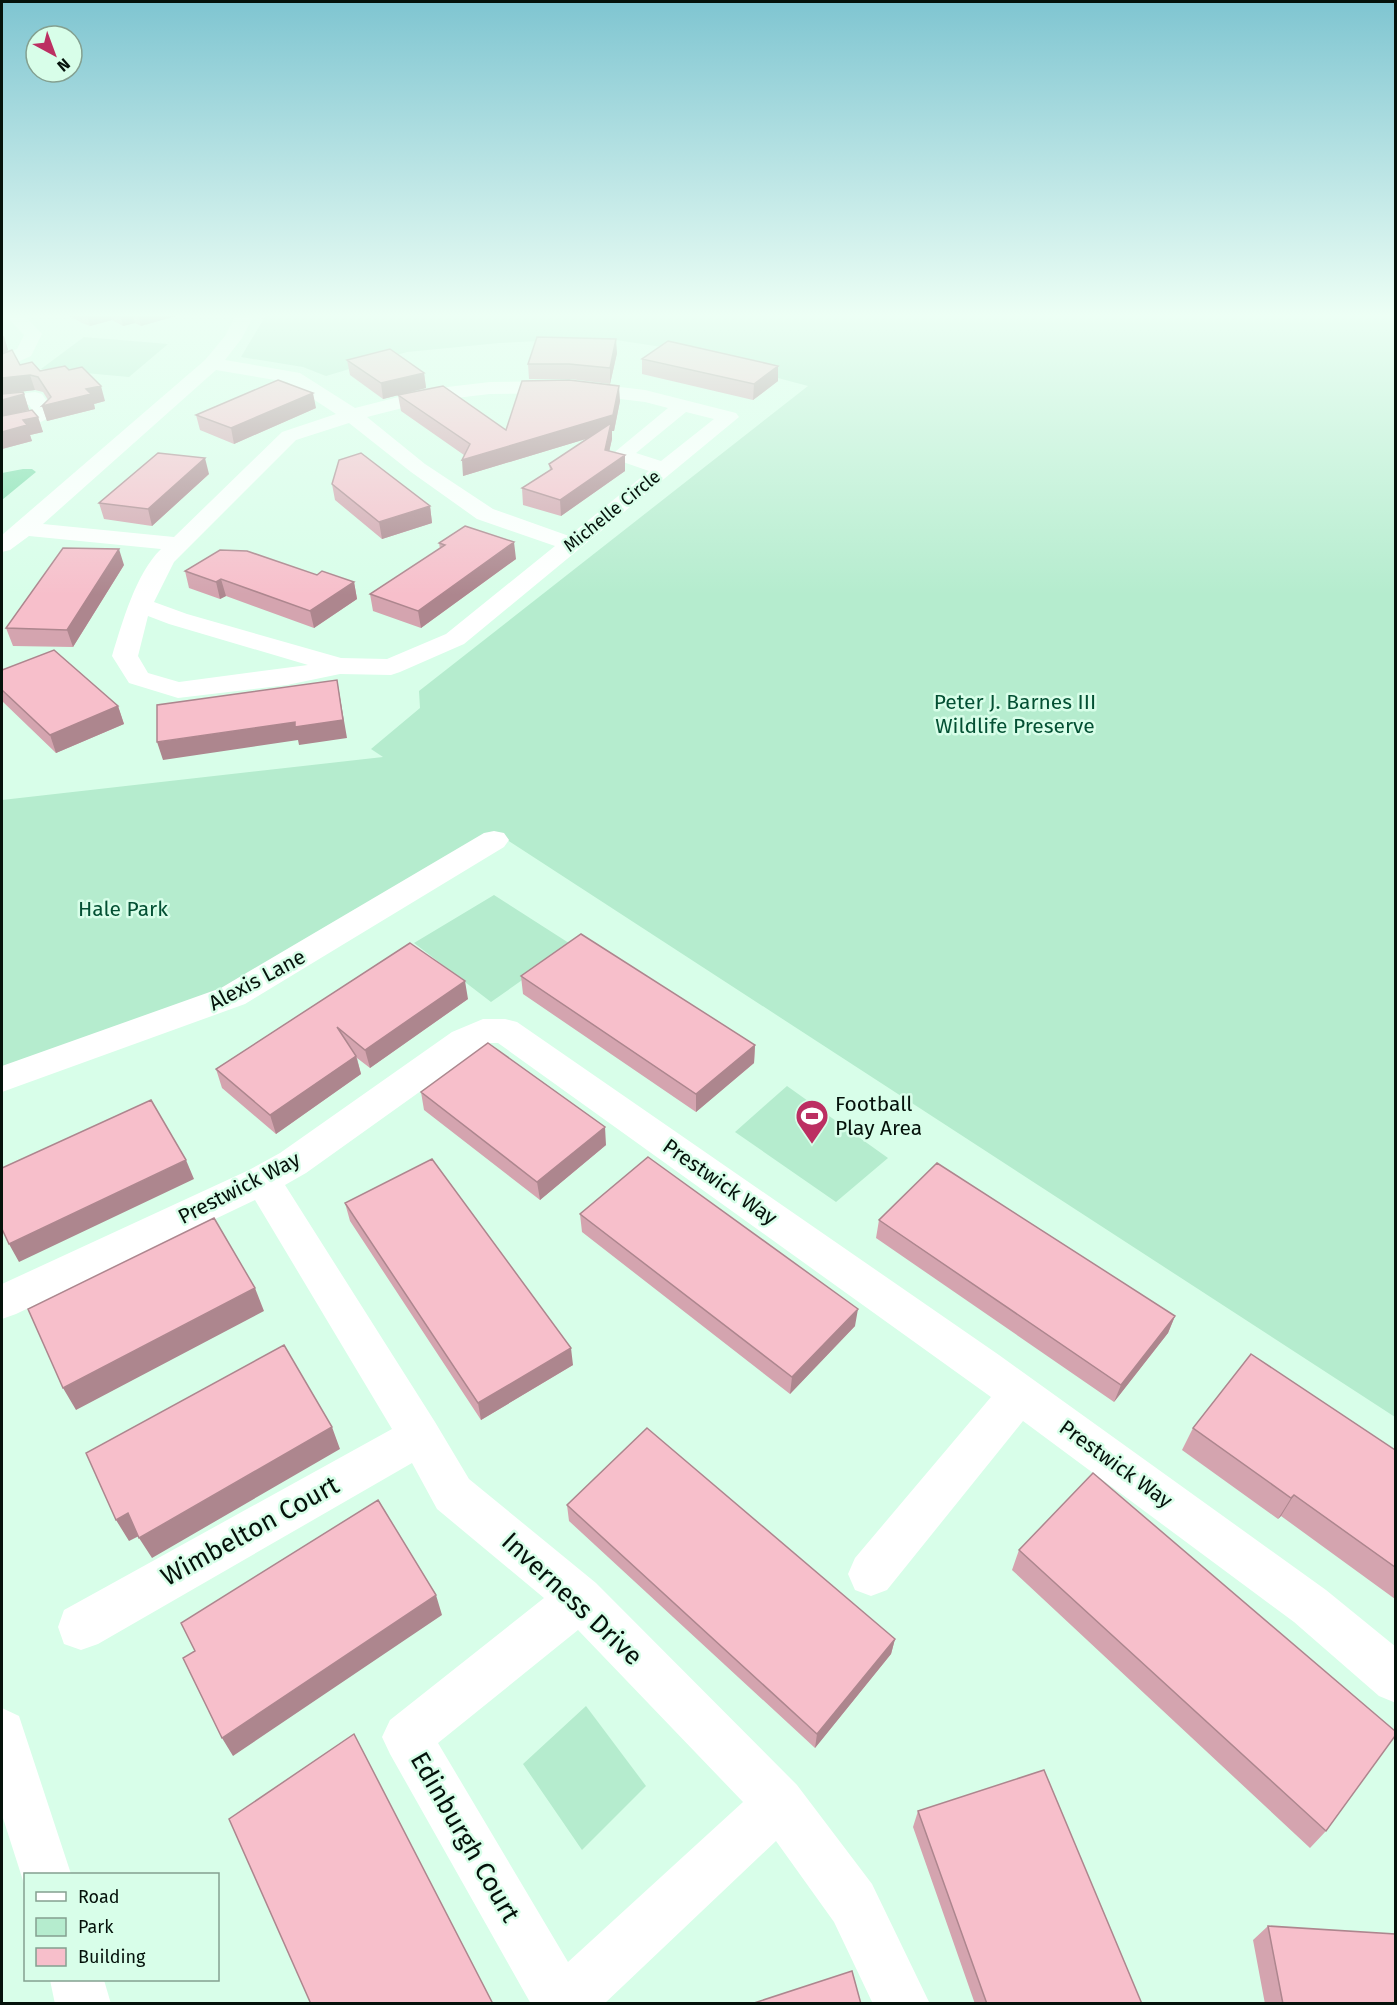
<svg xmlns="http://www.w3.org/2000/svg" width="1397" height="2005" font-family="'Fira Sans',sans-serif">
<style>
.green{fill:#b5ecce}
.water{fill:#82deaf}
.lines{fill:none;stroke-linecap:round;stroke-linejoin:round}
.minor{fill:#fff;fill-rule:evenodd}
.wall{fill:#d4a4af}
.shaded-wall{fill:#ad868e}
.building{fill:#f7bfcb;stroke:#ad868e;stroke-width:1.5}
.labels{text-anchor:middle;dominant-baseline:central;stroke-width:5;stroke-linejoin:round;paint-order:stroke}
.far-street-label{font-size:18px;fill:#05120b;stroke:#d8fee9}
.park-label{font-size:21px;fill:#035033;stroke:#d8fee9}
.street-label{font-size:21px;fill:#05120b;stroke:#d8fee9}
.poi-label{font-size:21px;fill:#05120b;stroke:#d8fee9;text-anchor:start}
.near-street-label{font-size:26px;fill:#05120b;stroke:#d8fee9}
</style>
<rect width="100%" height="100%" fill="#d8fee9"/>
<!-- green -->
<path class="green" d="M 266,315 L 1395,315 L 1395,1417 L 501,836 L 200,1010 L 2,1079 L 2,800 L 383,757 L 371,749 L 420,708 L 419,691 L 808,386 L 662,347 L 603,338 L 499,343 L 407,352 L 326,376 L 303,367 L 241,357 Z
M 84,337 L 168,344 L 129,377 L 41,369 Z
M 494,895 L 572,945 L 491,1002 L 414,943 Z
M 787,1086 L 888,1158 L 836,1202 L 735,1132 Z
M 586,1706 L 646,1786 L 582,1850 L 523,1764 Z"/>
<!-- water -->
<path class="water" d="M 23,469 L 32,469 L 36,472 L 2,500 L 2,473 Z"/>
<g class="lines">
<!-- minor -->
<path class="minor" d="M 5,315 L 24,315 L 42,334 L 31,356 L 2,369 L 2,356 L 17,349 L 24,335 Z
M 236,315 L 254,315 L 242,338 L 225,360 L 300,373 L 355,408 L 430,389 L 490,382 L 570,381 L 645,390 L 736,413 L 739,417 L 464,644 L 400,672 L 391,675 L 340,674 L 287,685 L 178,698 L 129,683 L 112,656 C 122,623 136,573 161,549 L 29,536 L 10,550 L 2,552 L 2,535 L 205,360 L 225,336 ZM 216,370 L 287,382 L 336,414 L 282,432 L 174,537 L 43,524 ZM 570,393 L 645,402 L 668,408 L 616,451 L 616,455 L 623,462 L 649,471 L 569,536 L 493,509 L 425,464 L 367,417 L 430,401 L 490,394 ZM 686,412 L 714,419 L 661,461 L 636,453 ZM 349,423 L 411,472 L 477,519 L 555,546 L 446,634 L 387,659 L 341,658 L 187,614 L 154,602 L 174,562 L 296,440 ZM 148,616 L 169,624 L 308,665 L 179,682 L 148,673 L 138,656 Z
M 35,392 L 42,394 L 54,412 C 44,426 18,428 2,431 L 2,419 L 33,411 L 29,405 L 2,408 L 2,396 Z
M 494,831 L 504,833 L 509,840 L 504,847 L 245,1004 L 2,1092 L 2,1066 L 221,988 L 484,833 Z
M 483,1019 L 505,1019 L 517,1022 L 999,1355 L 1326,1590 L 1396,1647 L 1396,1703 L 1379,1696 L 1294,1622 L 1023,1421 L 887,1590 L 871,1596 L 855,1590 L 848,1574 L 855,1558 L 991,1397 L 498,1043 L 488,1043 L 306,1173 L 285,1185 L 435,1422 L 469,1479 L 596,1583 L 797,1785 L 872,1884 L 930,2004 L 873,2004 L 834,1922 L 776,1841 L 604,2004 L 531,2004 L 390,1754 L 382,1737 L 390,1720 L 544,1598 L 437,1509 L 412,1463 L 98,1644 L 81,1650 L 64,1644 L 58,1627 L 64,1610 L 392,1429 L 255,1200 L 16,1314 L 2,1319 L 2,1284 L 249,1170 L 280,1153 L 452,1032 ZM 578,1630 L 743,1802 L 568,1962 L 438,1743 Z
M 2,1708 L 19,1716 L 71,1874 L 26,1874 L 26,1890 L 2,1815 Z
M 50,1980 L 104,1980 L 111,2004 L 55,2004 Z"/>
</g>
<!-- wall -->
<path class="wall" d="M 68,315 L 179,315 L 141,326 L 135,323 L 123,326 L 112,320 L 90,326 L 82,323 Z
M 2,332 L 8,350 L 5,353 L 20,365 L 40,371 L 69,370 L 105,401 L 94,404 L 95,409 L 47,421 L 42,406 L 48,400 L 43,392 L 35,390 L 2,394 L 24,394 L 29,410 L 17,413 L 38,417 L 43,432 L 30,435 L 32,441 L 2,449 Z
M 617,353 L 610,384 L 570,379 L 529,379 L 528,364 Z
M 642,359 L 778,366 L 778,381 L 753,400 L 642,374 Z
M 347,360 L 424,373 L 426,388 L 383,399 L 350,375 Z
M 398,395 L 506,430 L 620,401 L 614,431 L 612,431 L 612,439 L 609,451 L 625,471 L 561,516 L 523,505 L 522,488 L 550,470 L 549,464 L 589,438 L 463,476 L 464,455 L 401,411 Z
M 316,408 L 234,444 L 200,430 L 196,415 Z
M 209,474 L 152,526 L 104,519 L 99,503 Z
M 332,484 L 430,506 L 432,523 L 382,539 L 335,500 Z
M 439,543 L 516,559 L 421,628 L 373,611 L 370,594 L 440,549 Z
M 124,565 L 73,647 L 13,646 L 6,628 Z
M 185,571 L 317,575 L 354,582 L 357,599 L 314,628 L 226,596 L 220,599 L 189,588 Z
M 2,670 L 118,706 L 124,724 L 56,753 L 2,701 Z
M 410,943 L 468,999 L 370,1068 L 357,1058 L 361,1074 L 276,1134 L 222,1088 L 216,1069 Z
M 521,976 L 755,1045 L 754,1063 L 696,1112 L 523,994 Z
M 421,1092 L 606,1145 L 540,1200 L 424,1110 Z
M 345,1203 L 573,1365 L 481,1420 L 350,1221 Z
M 580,1214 L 855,1326 L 790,1394 L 582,1232 Z
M 879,1220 L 1175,1316 L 1168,1333 L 1114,1402 L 876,1238 Z
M 1193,1428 L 1395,1450 L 1395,1599 L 1281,1516 L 1278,1519 L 1182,1450 Z
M 567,1505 L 895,1639 L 891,1654 L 815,1748 L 569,1521 Z
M 1019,1550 L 1326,1831 L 1310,1848 L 1012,1570 Z
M 918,1811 L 1142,2004 L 975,2004 L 913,1827 Z
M 1268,1926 L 1395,2004 L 1265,2004 L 1253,1940 Z"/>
<!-- shaded-wall -->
<path class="shaded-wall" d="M 87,315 L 110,315 L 112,320 L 90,326 Z
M 120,315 L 133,315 L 135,323 L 123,326 Z
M 138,315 L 179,315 L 141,326 Z
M 4,336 L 8,350 L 2,355 L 2,337 Z
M 616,339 L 617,353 L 610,384 L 610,368 Z
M 778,366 L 778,381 L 753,400 L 754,384 Z
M 424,373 L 426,388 L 383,399 L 381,383 Z
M 30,375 L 35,390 L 2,394 L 2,378 Z
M 101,386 L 105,401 L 94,404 L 95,409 L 47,421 L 42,406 L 86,389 Z
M 619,386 L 620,401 L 614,431 L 612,431 L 612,439 L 606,466 L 605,450 L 609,432 L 463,476 L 462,460 Z
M 313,393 L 316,408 L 234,444 L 231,428 Z
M 24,394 L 29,410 L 2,417 L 2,400 Z
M 38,417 L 43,432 L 30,435 L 32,441 L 2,449 L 2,432 L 23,420 Z
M 625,455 L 625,471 L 561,516 L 560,500 Z
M 205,458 L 209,474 L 152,526 L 148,509 Z
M 430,506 L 432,523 L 382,539 L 379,522 Z
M 514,542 L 516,559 L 421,628 L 418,611 Z
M 119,549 L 124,565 L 73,647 L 67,630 Z
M 221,579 L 226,596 L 220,599 L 216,582 Z
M 354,582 L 357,599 L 314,628 L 310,611 Z
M 337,680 L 347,738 L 299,745 L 298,740 L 163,760 L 157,742 L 295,722 Z
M 118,706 L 124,724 L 56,753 L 50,735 Z
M 465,981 L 468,999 L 370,1068 L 365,1050 Z
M 755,1045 L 754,1063 L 696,1112 L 696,1094 Z
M 356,1056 L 361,1074 L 276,1134 L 270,1115 Z
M 605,1127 L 606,1145 L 540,1200 L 537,1182 Z
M 186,1160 L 194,1179 L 19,1262 L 9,1244 Z
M 255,1288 L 264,1311 L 76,1410 L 63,1388 Z
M 858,1309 L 855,1326 L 790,1394 L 792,1377 Z
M 1175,1316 L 1168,1333 L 1114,1402 L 1121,1385 Z
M 571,1348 L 573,1365 L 481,1420 L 478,1403 Z
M 332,1427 L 340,1449 L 152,1558 L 139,1538 Z
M 1294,1495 L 1281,1516 L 1278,1519 L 1291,1498 Z
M 128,1513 L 141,1535 L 129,1541 L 116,1520 Z
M 436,1595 L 442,1615 L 233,1756 L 222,1738 Z
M 895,1639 L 891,1654 L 815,1748 L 817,1734 Z"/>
<!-- building -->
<path class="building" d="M 537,337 L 616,339 L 610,368 L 569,364 L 528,364 Z
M 668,341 L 778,366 L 754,384 L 642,359 Z
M 390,349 L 424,373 L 381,383 L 347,360 Z
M 12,350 L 20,365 L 32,362 L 40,371 L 65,366 L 69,370 L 82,367 L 101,386 L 86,389 L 91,394 L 42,406 L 51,397 L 38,377 L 30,375 L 2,378 L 2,354 Z
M 278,380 L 313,393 L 231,428 L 196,415 Z
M 569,380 L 619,386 L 613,415 L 462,460 L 470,444 L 398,395 L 443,386 L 506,430 L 522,381 Z
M 23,392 L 24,394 L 2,400 L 2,394 Z
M 32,410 L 38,417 L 23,420 L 27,425 L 2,432 L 2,416 Z
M 611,423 L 605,450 L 625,455 L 560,500 L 522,488 L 552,469 L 549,464 Z
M 158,453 L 205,458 L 148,509 L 99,503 Z
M 361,453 L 430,506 L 379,522 L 332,484 L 339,460 Z
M 465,526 L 514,542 L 418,611 L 370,594 L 445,545 L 439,543 Z
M 63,548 L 119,549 L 67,630 L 6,628 Z
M 220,550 L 247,551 L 317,575 L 322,571 L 354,582 L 310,611 L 221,579 L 216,582 L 185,571 Z
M 54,650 L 118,706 L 50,735 L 2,690 L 2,670 Z
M 337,680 L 343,720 L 295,727 L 295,722 L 157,742 L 157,705 Z
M 581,934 L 755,1045 L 696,1094 L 521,976 Z
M 410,943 L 465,981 L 365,1050 L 337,1027 L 356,1056 L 270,1115 L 216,1069 Z
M 488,1043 L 605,1127 L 537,1182 L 421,1092 Z
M 151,1100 L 186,1160 L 9,1244 L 2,1229 L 2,1168 Z
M 648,1157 L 858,1309 L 792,1377 L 580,1214 Z
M 432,1159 L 571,1348 L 478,1403 L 345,1203 Z
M 937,1163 L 1175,1316 L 1121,1385 L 879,1220 Z
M 214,1218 L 255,1288 L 63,1388 L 28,1309 Z
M 284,1345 L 332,1427 L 139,1538 L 128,1513 L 116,1520 L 86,1453 Z
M 1251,1354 L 1395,1450 L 1395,1567 L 1294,1495 L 1291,1498 L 1193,1428 Z
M 647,1428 L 895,1639 L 817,1734 L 567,1505 Z
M 1093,1473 L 1395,1731 L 1395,1736 L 1326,1831 L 1019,1550 Z
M 378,1500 L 436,1595 L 222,1738 L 183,1658 L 195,1651 L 181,1623 Z
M 354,1734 L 493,2004 L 311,2004 L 229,1819 Z
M 1044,1770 L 1142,2004 L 987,2004 L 918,1811 Z
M 1268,1926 L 1395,1934 L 1395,2004 L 1283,2004 Z
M 852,1971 L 861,2004 L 751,2004 Z"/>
<!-- sky -->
<linearGradient id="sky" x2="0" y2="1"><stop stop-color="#7fc5d1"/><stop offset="0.53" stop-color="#edfff5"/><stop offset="1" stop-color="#edfff5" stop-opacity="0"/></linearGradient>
<rect width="1397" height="595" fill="url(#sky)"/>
<!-- icons -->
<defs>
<g id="stadium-pin" transform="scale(1.725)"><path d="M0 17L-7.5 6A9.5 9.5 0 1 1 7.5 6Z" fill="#bc2f62" stroke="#d8fee9"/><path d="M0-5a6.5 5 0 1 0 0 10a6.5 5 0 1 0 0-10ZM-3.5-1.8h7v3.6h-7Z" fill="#fff"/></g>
</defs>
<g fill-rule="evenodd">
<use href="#stadium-pin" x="812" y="1116"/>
</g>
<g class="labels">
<!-- far-street labels -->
<g class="far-street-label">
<text transform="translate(612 511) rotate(-39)">Michelle Circle</text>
</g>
<!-- park labels -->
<g class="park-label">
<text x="1015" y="702">Peter J. Barnes III<tspan x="1015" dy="24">Wildlife Preserve</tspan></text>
<text x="123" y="909">Hale Park</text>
</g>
<!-- street labels -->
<g class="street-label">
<text transform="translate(257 980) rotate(-28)">Alexis Lane</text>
<text transform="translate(720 1182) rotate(35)">Prestwick Way</text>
<text transform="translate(239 1188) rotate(-27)">Prestwick Way</text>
<text transform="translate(1116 1464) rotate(36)">Prestwick Way</text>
</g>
<!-- poi labels -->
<g class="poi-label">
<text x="835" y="1104">Football<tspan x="835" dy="24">Play Area</tspan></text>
</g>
<!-- near-street labels -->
<g class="near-street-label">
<text transform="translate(250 1531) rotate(-29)">Wimbelton Court</text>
<text transform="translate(572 1599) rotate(43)">Inverness Drive</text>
<text transform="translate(465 1837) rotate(60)">Edinburgh Court</text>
</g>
</g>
<!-- border -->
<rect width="1397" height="2005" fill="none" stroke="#05120b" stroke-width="6"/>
<!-- legend -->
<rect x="24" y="1873" width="195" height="108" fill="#d8fee9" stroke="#84a090" stroke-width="1.5"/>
<rect x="36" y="1892" width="30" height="9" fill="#ffffff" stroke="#84a090" stroke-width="1.5"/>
<text x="78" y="1903" font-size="18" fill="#05120b">Road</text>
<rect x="36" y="1918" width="30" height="18" fill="#b5ecce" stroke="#84a090" stroke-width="1.5"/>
<text x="78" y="1933" font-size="18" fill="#05120b">Park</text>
<rect x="36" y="1948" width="30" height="18" fill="#f7bfcb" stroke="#84a090" stroke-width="1.5"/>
<text x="78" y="1963" font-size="18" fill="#05120b">Building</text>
<!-- north arrow -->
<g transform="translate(54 54) rotate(139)"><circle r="28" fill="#d8fee9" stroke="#84a090" stroke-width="1.5"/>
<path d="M0-4.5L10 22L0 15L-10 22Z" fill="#bc2f62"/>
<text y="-9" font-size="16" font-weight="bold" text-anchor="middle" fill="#05120b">N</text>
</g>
</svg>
